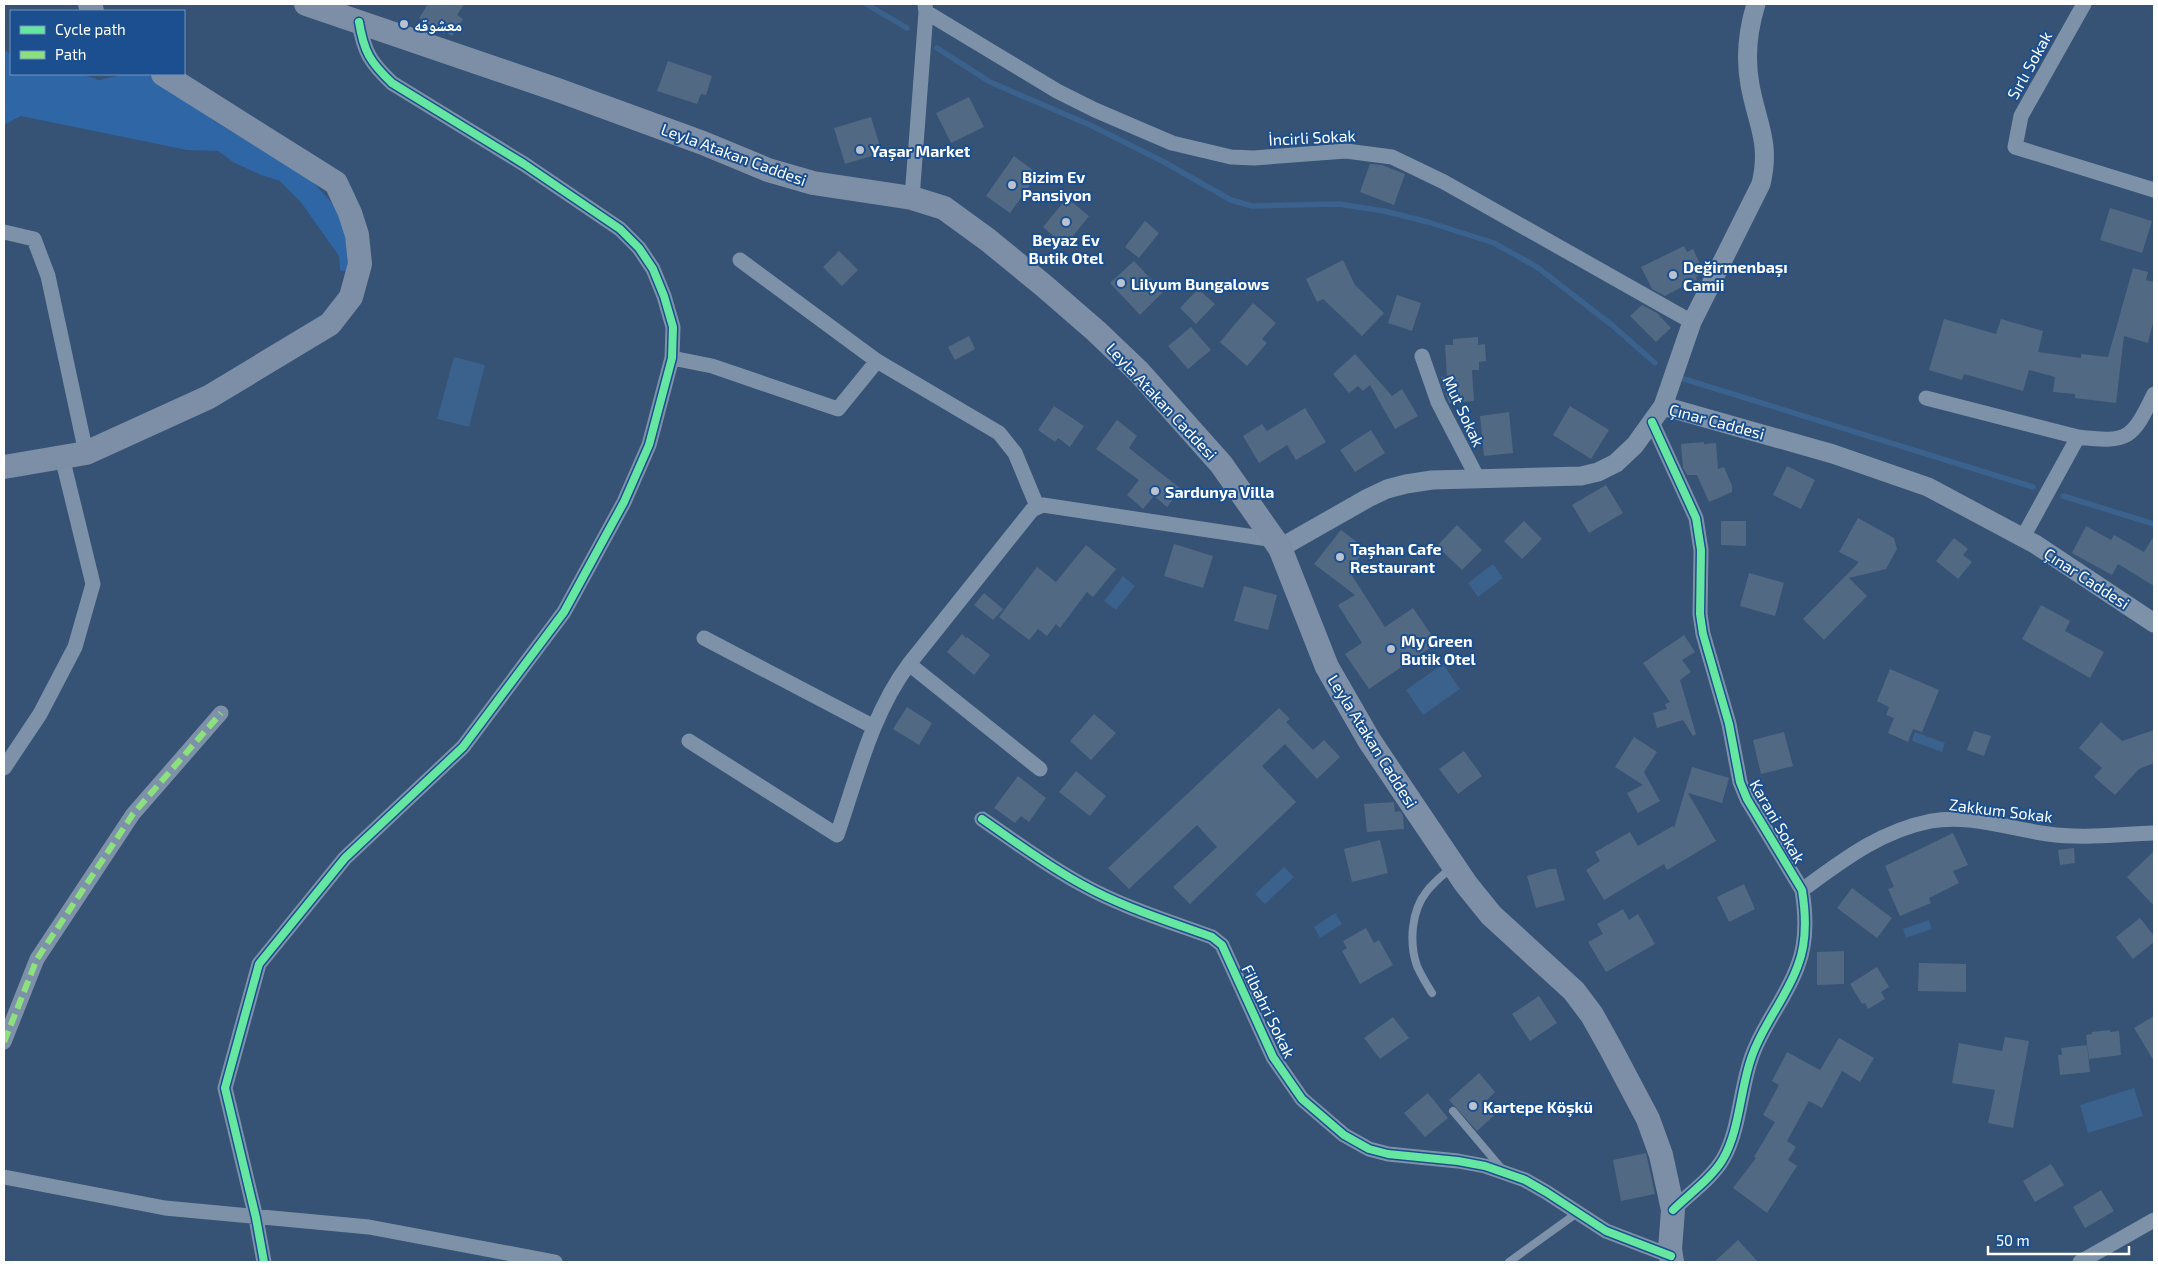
<svg xmlns="http://www.w3.org/2000/svg" width="2158" height="1266" font-family="'Exo 2','Noto Naskh Arabic',sans-serif">
<style>
.green{fill:#2f66a5}
.water{fill:#3b618d}
.lines{fill:none;stroke-linecap:round;stroke-linejoin:round}
.stream{stroke:#3b618d;stroke-width:5.5}
.building{fill:#526984}
.service{stroke:#7d92a8;stroke-width:8}
.minor{stroke:#7d92a8;stroke-width:15}
.tertiary{stroke:#7d92a8;stroke-width:19}
.primary{stroke:#7d8ea7;stroke-width:24}
.quiet{stroke:#8de07e;stroke-width:6;stroke-dasharray:12 6;stroke-linecap:butt}
.cycleway-casing{stroke:#1b4f8f;stroke-width:11}
.cycleway{stroke:#66e7a1;stroke-width:8}
.poi-dot{fill:#b9c2ce;stroke:#1b4f8f;stroke-width:2}
.labels{text-anchor:middle;dominant-baseline:central;stroke-width:4;stroke-linejoin:round;paint-order:stroke}
.poi-label{font-size:16px;font-weight:bold;fill:#fff;stroke:#1b4f8f;text-anchor:start}
.street-label{font-size:16px;fill:#fff;stroke:#1b4f8f}
</style>
<rect width="100%" height="100%" fill="#365274"/>
<!-- green -->
<path class="green" d="M 4,49 L 11,55 L 11,74 L 82,74 L 99,80 L 125,74 L 147,74 L 216,122 L 312,181 L 343,215 L 349,272 L 340,270 L 339,256 L 300,201 L 280,181 L 261,175 L 233,162 L 218,151 L 187,150 L 21,116 L 4,125 Z"/>
<!-- water -->
<path class="water" d="M 454,357 L 485,365 L 469,427 L 437,419 Z
M 1493,564 L 1503,578 L 1478,597 L 1468,583 Z
M 1123,576 L 1135,586 L 1116,610 L 1104,601 Z
M 1443,664 L 1460,689 L 1423,715 L 1406,690 Z
M 1915,732 L 1945,743 L 1942,752 L 1912,741 Z
M 1284,867 L 1294,877 L 1265,904 L 1255,894 Z
M 1335,913 L 1342,924 L 1320,938 L 1314,927 Z
M 1929,920 L 1932,929 L 1906,938 L 1903,929 Z
M 2134,1088 L 2143,1116 L 2088,1133 L 2080,1105 Z"/>
<g class="lines">
<!-- stream -->
<path class="stream" d="M 866,4 L 907,28
M 937,48 L 990,82 L 1090,125 L 1164,162 L 1231,200 L 1252,206 L 1339,204 L 1384,211 L 1428,222 L 1494,243 L 1537,267 L 1613,326 L 1655,363
M 1684,379 L 2033,487
M 2063,496 L 2154,524"/>
</g>
<!-- building -->
<path class="building" d="M 428,4 L 464,4 L 457,15 L 463,19 L 452,36 L 446,32 L 444,34 L 419,18 Z
M 668,61 L 712,76 L 706,95 L 701,94 L 697,104 L 657,91 Z
M 969,97 L 984,127 L 951,143 L 936,113 Z
M 871,117 L 882,153 L 845,164 L 834,128 Z
M 1014,156 L 1038,174 L 1010,213 L 986,196 Z
M 1370,164 L 1382,165 L 1405,174 L 1394,205 L 1360,192 Z
M 1067,198 L 1089,216 L 1065,246 L 1043,227 Z
M 2110,208 L 2152,221 L 2142,253 L 2100,240 Z
M 1145,221 L 1159,233 L 1139,258 L 1125,247 Z
M 1684,246 L 1687,252 L 1693,249 L 1704,272 L 1696,277 L 1697,279 L 1665,296 L 1652,289 L 1641,267 Z
M 839,251 L 858,270 L 842,286 L 823,267 Z
M 1343,260 L 1355,285 L 1384,313 L 1362,336 L 1323,299 L 1317,302 L 1306,279 Z
M 1134,261 L 1163,292 L 1140,315 L 1110,283 Z
M 2133,268 L 2148,272 L 2146,280 L 2154,282 L 2154,319 L 2148,343 L 2124,336 L 2116,403 L 2075,398 L 2075,394 L 2053,392 L 2055,377 L 2029,370 L 2023,391 L 1964,374 L 1962,380 L 1929,370 L 1944,319 L 1996,334 L 2001,319 L 2043,331 L 2038,352 L 2081,358 L 2081,354 L 2108,357 Z
M 1198,289 L 1215,304 L 1196,324 L 1180,308 Z
M 1397,295 L 1421,303 L 1412,331 L 1388,323 Z
M 1253,303 L 1276,323 L 1262,339 L 1267,343 L 1247,366 L 1220,342 Z
M 1642,305 L 1657,313 L 1671,328 L 1656,342 L 1630,316 Z
M 1191,327 L 1211,350 L 1188,369 L 1168,346 Z
M 969,336 L 975,349 L 955,360 L 948,347 Z
M 1478,337 L 1478,345 L 1485,344 L 1486,361 L 1479,362 L 1479,370 L 1472,370 L 1474,401 L 1449,403 L 1441,377 L 1447,377 L 1445,345 L 1453,345 L 1453,339 Z
M 1355,354 L 1392,396 L 1402,389 L 1418,416 L 1395,429 L 1370,385 L 1363,391 L 1358,386 L 1349,393 L 1333,374 Z
M 1054,406 L 1084,426 L 1070,447 L 1058,438 L 1055,442 L 1038,430 Z
M 1570,406 L 1609,430 L 1591,459 L 1553,435 Z
M 1305,408 L 1326,442 L 1296,460 L 1287,445 L 1259,463 L 1243,436 L 1262,424 L 1267,431 Z
M 1509,412 L 1513,453 L 1484,456 L 1480,416 Z
M 1117,420 L 1137,436 L 1129,448 L 1181,489 L 1167,507 L 1154,496 L 1143,509 L 1127,495 L 1139,480 L 1096,449 Z
M 1371,430 L 1385,453 L 1355,472 L 1340,450 Z
M 1704,442 L 1704,444 L 1716,443 L 1718,469 L 1724,467 L 1732,486 L 1732,492 L 1709,502 L 1697,475 L 1687,475 L 1683,468 L 1681,444 Z
M 1787,466 L 1815,480 L 1801,509 L 1773,495 Z
M 1606,485 L 1623,513 L 1589,533 L 1572,505 Z
M 1858,518 L 1894,538 L 1897,549 L 1886,569 L 1849,578 L 1867,596 L 1824,640 L 1803,619 L 1859,562 L 1839,552 Z
M 1524,521 L 1542,539 L 1522,559 L 1504,541 Z
M 1721,521 L 1746,521 L 1746,546 L 1721,545 Z
M 1457,525 L 1482,550 L 1462,570 L 1437,546 Z
M 2086,526 L 2111,540 L 2114,535 L 2144,552 L 2154,536 L 2154,586 L 2118,564 L 2112,575 L 2072,553 Z
M 1341,530 L 1366,549 L 1349,571 L 1385,627 L 1413,608 L 1437,643 L 1369,689 L 1345,654 L 1362,643 L 1338,605 L 1355,595 L 1314,564 Z
M 1954,538 L 1968,549 L 1963,555 L 1972,562 L 1958,579 L 1936,561 Z
M 1174,544 L 1213,556 L 1203,588 L 1164,576 Z
M 1086,545 L 1116,569 L 1093,597 L 1087,592 L 1060,628 L 1056,624 L 1047,636 L 1038,629 L 1029,640 L 999,617 L 1037,567 L 1056,582 Z
M 1749,573 L 1784,583 L 1775,616 L 1740,606 Z
M 1244,586 L 1277,595 L 1268,630 L 1234,621 Z
M 984,593 L 1003,609 L 993,620 L 974,605 Z
M 2041,605 L 2070,621 L 2065,631 L 2104,652 L 2090,678 L 2022,639 Z
M 962,634 L 966,638 L 967,637 L 990,655 L 974,675 L 947,652 Z
M 1684,635 L 1695,652 L 1682,660 L 1691,672 L 1680,680 L 1696,734 L 1693,736 L 1683,720 L 1657,728 L 1653,713 L 1667,709 L 1665,704 L 1670,702 L 1643,663 Z
M 1890,669 L 1939,690 L 1922,732 L 1913,729 L 1908,742 L 1888,733 L 1894,718 L 1886,715 L 1889,707 L 1877,701 Z
M 907,707 L 932,723 L 919,745 L 893,729 Z
M 1279,708 L 1290,719 L 1286,722 L 1313,750 L 1324,740 L 1340,757 L 1317,779 L 1285,744 L 1262,766 L 1296,802 L 1190,904 L 1173,887 L 1217,847 L 1197,825 L 1129,889 L 1108,868 Z
M 1094,714 L 1116,733 L 1091,760 L 1070,741 Z
M 2101,722 L 2122,741 L 2154,730 L 2154,763 L 2139,769 L 2115,795 L 2094,777 L 2102,768 L 2079,748 Z
M 1974,731 L 1991,736 L 1984,756 L 1967,750 Z
M 1784,732 L 1793,766 L 1761,774 L 1753,740 Z
M 1634,737 L 1657,752 L 1644,772 L 1660,801 L 1638,813 L 1627,793 L 1643,785 L 1615,767 Z
M 1464,751 L 1482,776 L 1458,794 L 1439,769 Z
M 1692,767 L 1729,778 L 1722,803 L 1688,793 L 1716,841 L 1667,870 L 1664,864 L 1604,900 L 1586,870 L 1600,861 L 1595,852 L 1630,832 L 1638,846 L 1673,826 L 1674,828 Z
M 1076,771 L 1106,796 L 1090,816 L 1059,792 Z
M 1018,776 L 1046,798 L 1029,822 L 1021,816 L 1015,823 L 994,808 Z
M 1394,802 L 1395,812 L 1400,811 L 1403,815 L 1404,829 L 1367,832 L 1364,804 Z
M 1953,833 L 1968,865 L 1953,871 L 1959,883 L 1929,898 L 1931,903 L 1900,916 L 1888,889 L 1894,887 L 1885,866 Z
M 1380,840 L 1388,873 L 1352,882 L 1344,849 Z
M 2074,848 L 2075,863 L 2060,865 L 2058,850 Z
M 2154,851 L 2154,906 L 2127,877 Z
M 1550,869 L 1556,869 L 1565,900 L 1536,908 L 1527,876 Z
M 1744,884 L 1755,909 L 1729,922 L 1717,897 Z
M 1852,888 L 1892,918 L 1877,938 L 1837,908 Z
M 1623,909 L 1629,920 L 1638,914 L 1655,944 L 1606,972 L 1588,942 L 1603,934 L 1597,924 Z
M 2140,918 L 2154,936 L 2154,942 L 2133,959 L 2116,937 Z
M 1366,928 L 1374,943 L 1379,940 L 1393,965 L 1360,984 L 1342,951 L 1347,948 L 1343,941 Z
M 1844,951 L 1844,984 L 1817,985 L 1817,952 Z
M 1919,963 L 1966,964 L 1966,992 L 1918,991 Z
M 1877,967 L 1889,987 L 1881,992 L 1885,999 L 1868,1009 L 1865,1003 L 1862,1004 L 1850,984 Z
M 1539,996 L 1557,1023 L 1530,1041 L 1512,1014 Z
M 2154,1016 L 2154,1061 L 2134,1028 Z
M 1393,1017 L 1409,1038 L 1380,1059 L 1364,1038 Z
M 2110,1030 L 2110,1032 L 2119,1031 L 2121,1055 L 2089,1059 L 2086,1035 L 2092,1034 L 2092,1032 Z
M 2005,1037 L 2029,1041 L 2013,1128 L 1988,1123 L 1995,1090 L 1952,1083 L 1959,1043 L 2002,1051 Z
M 1839,1038 L 1874,1058 L 1860,1082 L 1842,1071 L 1822,1108 L 1809,1101 L 1787,1141 L 1796,1147 L 1788,1160 L 1797,1166 L 1767,1213 L 1733,1188 L 1756,1158 L 1754,1157 L 1775,1122 L 1763,1115 L 1779,1085 L 1772,1081 L 1787,1052 L 1820,1070 Z
M 2087,1045 L 2090,1072 L 2060,1075 L 2058,1055 L 2062,1055 L 2061,1048 Z
M 1479,1073 L 1495,1092 L 1487,1100 L 1498,1112 L 1477,1131 L 1449,1100 Z
M 1428,1093 L 1448,1118 L 1425,1137 L 1404,1113 Z
M 1646,1153 L 1655,1194 L 1621,1201 L 1613,1160 Z
M 2051,1164 L 2064,1185 L 2035,1202 L 2023,1181 Z
M 2101,1190 L 2114,1211 L 2085,1228 L 2073,1207 Z
M 1738,1240 L 1758,1262 L 1714,1262 Z"/>
<g class="lines">
<!-- service -->
<path class="service" d="M 1432,993 C 1427,985 1421,975 1417,966 C 1409,943 1411,911 1427,891 C 1434,882 1443,875 1452,867
M 1453,1111 L 1502,1169
M 1509,1262 L 1577,1213"/>
<!-- minor -->
<path class="minor" d="M 2084,4 L 2021,116 L 2015,147 L 2154,190
M 926,12 L 1057,91 L 1095,110 L 1172,143 L 1231,157 L 1254,158 L 1346,151 L 1392,157 L 1444,182 L 1692,322
M 912,198 L 926,12 L 925,5
M 4,232 L 34,239 L 48,276 L 86,453
M 740,260 L 877,361
M 1422,356 L 1438,402 L 1478,479
M 672,358 L 712,366 L 838,409 L 877,361 L 999,433 L 1015,453 L 1037,506
M 1926,398 L 2078,437 L 2023,537
M 1652,422 L 1696,518 L 1701,550 L 1700,614 L 1703,634 L 1729,724 L 1740,782 L 1747,799 L 1802,890 C 1806,915 1807,942 1798,965 C 1787,997 1763,1024 1752,1056 C 1740,1088 1740,1130 1723,1159 C 1712,1178 1689,1194 1673,1210
M 2078,437 C 2129,443 2132,439 2154,394
M 704,638 L 874,727
M 909,664 L 1040,769
M 689,741 L 837,835 C 857,777 872,713 909,664 L 1032,510 L 1043,505 L 1275,540
M 4,768 L 40,714 L 75,647 L 93,584 L 62,457
M 982,819 C 1014,841 1046,865 1081,884 C 1122,907 1168,921 1212,937 L 1222,945 L 1273,1057 L 1302,1099 L 1344,1135 L 1369,1149 L 1388,1154 L 1458,1161 L 1485,1166 L 1525,1180 L 1546,1192 L 1606,1231 L 1671,1256
M 1802,890 C 1843,860 1880,831 1931,821 C 1970,814 2010,829 2048,834 C 2083,839 2119,834 2154,833
M 4,1042 L 37,959 L 133,814 L 221,713
M 4,1177 L 165,1208 L 369,1227 L 555,1262
M 264,1262 L 256,1218 L 225,1088 L 259,964 L 345,858 L 463,747 L 564,612 L 624,502 L 649,445 L 672,358 L 673,327 L 664,296 L 653,269 L 639,248 L 620,229 L 524,164 L 392,83 C 370,62 364,52 359,22
M 2080,1262 L 2154,1220"/>
<!-- tertiary -->
<path class="tertiary" d="M 1663,406 L 1833,454 L 1928,487 L 2035,544 L 2154,623
M 1280,548 L 1368,498 L 1387,489 L 1406,484 L 1432,480 L 1581,476 L 1598,472 L 1616,463 L 1635,445 L 1663,406 L 1692,322 L 1761,184 C 1771,142 1757,124 1750,85 C 1745,58 1748,30 1756,4"/>
<!-- primary -->
<path class="primary" d="M 90,4 L 92,11
M 306,4 L 558,90 L 703,143 L 768,170 L 813,183 L 912,198 L 944,208 L 988,240 L 1043,285 L 1096,331 L 1139,372 L 1221,464 L 1280,548 L 1327,667 L 1369,740 L 1418,813 L 1466,884 L 1491,915 L 1574,991 L 1592,1015 L 1611,1049 L 1648,1119 L 1661,1155 L 1673,1210 L 1670,1249 L 1672,1262
M 4,467 L 86,453 L 209,397 L 330,324 L 351,297 L 360,264 L 357,235 L 350,213 L 336,183 L 163,74"/>
<!-- quiet -->
<path class="quiet" d="M 4,1042 L 37,959 L 133,814 L 221,713"/>
<!-- cycleway casing -->
<g class="cycleway-casing">
<path id="cycleway" d="M 1652,422 L 1696,518 L 1701,550 L 1700,614 L 1703,634 L 1729,724 L 1740,782 L 1747,799 L 1802,890 C 1806,915 1807,942 1798,965 C 1787,997 1763,1024 1752,1056 C 1740,1088 1740,1130 1723,1159 C 1712,1178 1689,1194 1673,1210
M 982,819 C 1014,841 1046,865 1081,884 C 1122,907 1168,921 1212,937 L 1222,945 L 1273,1057 L 1302,1099 L 1344,1135 L 1369,1149 L 1388,1154 L 1458,1161 L 1485,1166 L 1525,1180 L 1546,1192 L 1606,1231 L 1671,1256
M 264,1262 L 256,1218 L 225,1088 L 259,964 L 345,858 L 463,747 L 564,612 L 624,502 L 649,445 L 672,358 L 673,327 L 664,296 L 653,269 L 639,248 L 620,229 L 524,164 L 392,83 C 370,62 364,52 359,22"/>
</g>
<!-- cycleway -->
<use href="#cycleway" class="cycleway"/>
</g>
<!-- markers -->
<g class="poi-dot">
<circle cx="404" cy="24" r="5"/>
<circle cx="860" cy="150" r="5"/>
<circle cx="1012" cy="185" r="5"/>
<circle cx="1066" cy="222" r="5"/>
<circle cx="1673" cy="275" r="5"/>
<circle cx="1121" cy="283" r="5"/>
<circle cx="1155" cy="491" r="5"/>
<circle cx="1340" cy="557" r="5"/>
<circle cx="1391" cy="649" r="5"/>
<circle cx="1473" cy="1106" r="5"/>
</g>
<g class="labels">
<!-- poi labels -->
<g class="poi-label">
<text x="414" y="24">معشوقه</text>
<text x="870" y="150">Yaşar Market</text>
<text x="1022" y="176">Bizim Ev<tspan x="1022" dy="18">Pansiyon</tspan></text>
<text x="1066" y="239" text-anchor="middle">Beyaz Ev<tspan x="1066" dy="18">Butik Otel</tspan></text>
<text x="1683" y="266">Değirmenbaşı<tspan x="1683" dy="18">Camii</tspan></text>
<text x="1131" y="283">Lilyum Bungalows</text>
<text x="1165" y="491">Sardunya Villa</text>
<text x="1350" y="548">Taşhan Cafe<tspan x="1350" dy="18">Restaurant</tspan></text>
<text x="1401" y="640">My Green<tspan x="1401" dy="18">Butik Otel</tspan></text>
<text x="1483" y="1106">Kartepe Köşkü</text>
</g>
<!-- street labels -->
<g class="street-label">
<text transform="translate(2029 65) rotate(-61)">Sırlı Sokak</text>
<text transform="translate(1312 137) rotate(-3)">İncirli Sokak</text>
<text transform="translate(734 154) rotate(20)">Leyla Atakan Caddesi</text>
<text transform="translate(1162 401) rotate(47)">Leyla Atakan Caddesi</text>
<text transform="translate(1464 411) rotate(65)">Mut Sokak</text>
<text transform="translate(1717 421) rotate(15)">Çınar Caddesi</text>
<text transform="translate(2087 578) rotate(33)">Çınar Caddesi</text>
<text transform="translate(1373 741) rotate(58)">Leyla Atakan Caddesi</text>
<text transform="translate(2001 810) rotate(7)">Zakkum Sokak</text>
<text transform="translate(1778 821) rotate(60)">Karani Sokak</text>
<text transform="translate(1269 1011) rotate(64)">Filbahri Sokak</text>
</g>
</g>
<!-- border -->
<rect width="2158" height="1266" fill="none" stroke="#ffffff" stroke-width="10"/>
<!-- legend -->
<rect x="10" y="10" width="175" height="65" fill="#1b4f8f" stroke="#7695bc"/>
<rect x="20" y="26" width="25" height="8" fill="#66e7a1" stroke="#7695bc"/>
<text x="55" y="35" font-size="15" fill="#ffffff">Cycle path</text>
<rect x="20" y="51" width="25" height="8" fill="#8de07e" stroke="#7695bc"/>
<text x="55" y="60" font-size="15" fill="#ffffff">Path</text>
<!-- scale -->
<path d="M1988 1246v8h141v-8" fill="none" stroke="#ffffff" stroke-width="2.5"/>
<text x="1996" y="1246" font-size="15" fill="#ffffff" stroke="#1b4f8f" stroke-width="4" paint-order="stroke">50 m</text>
</svg>
